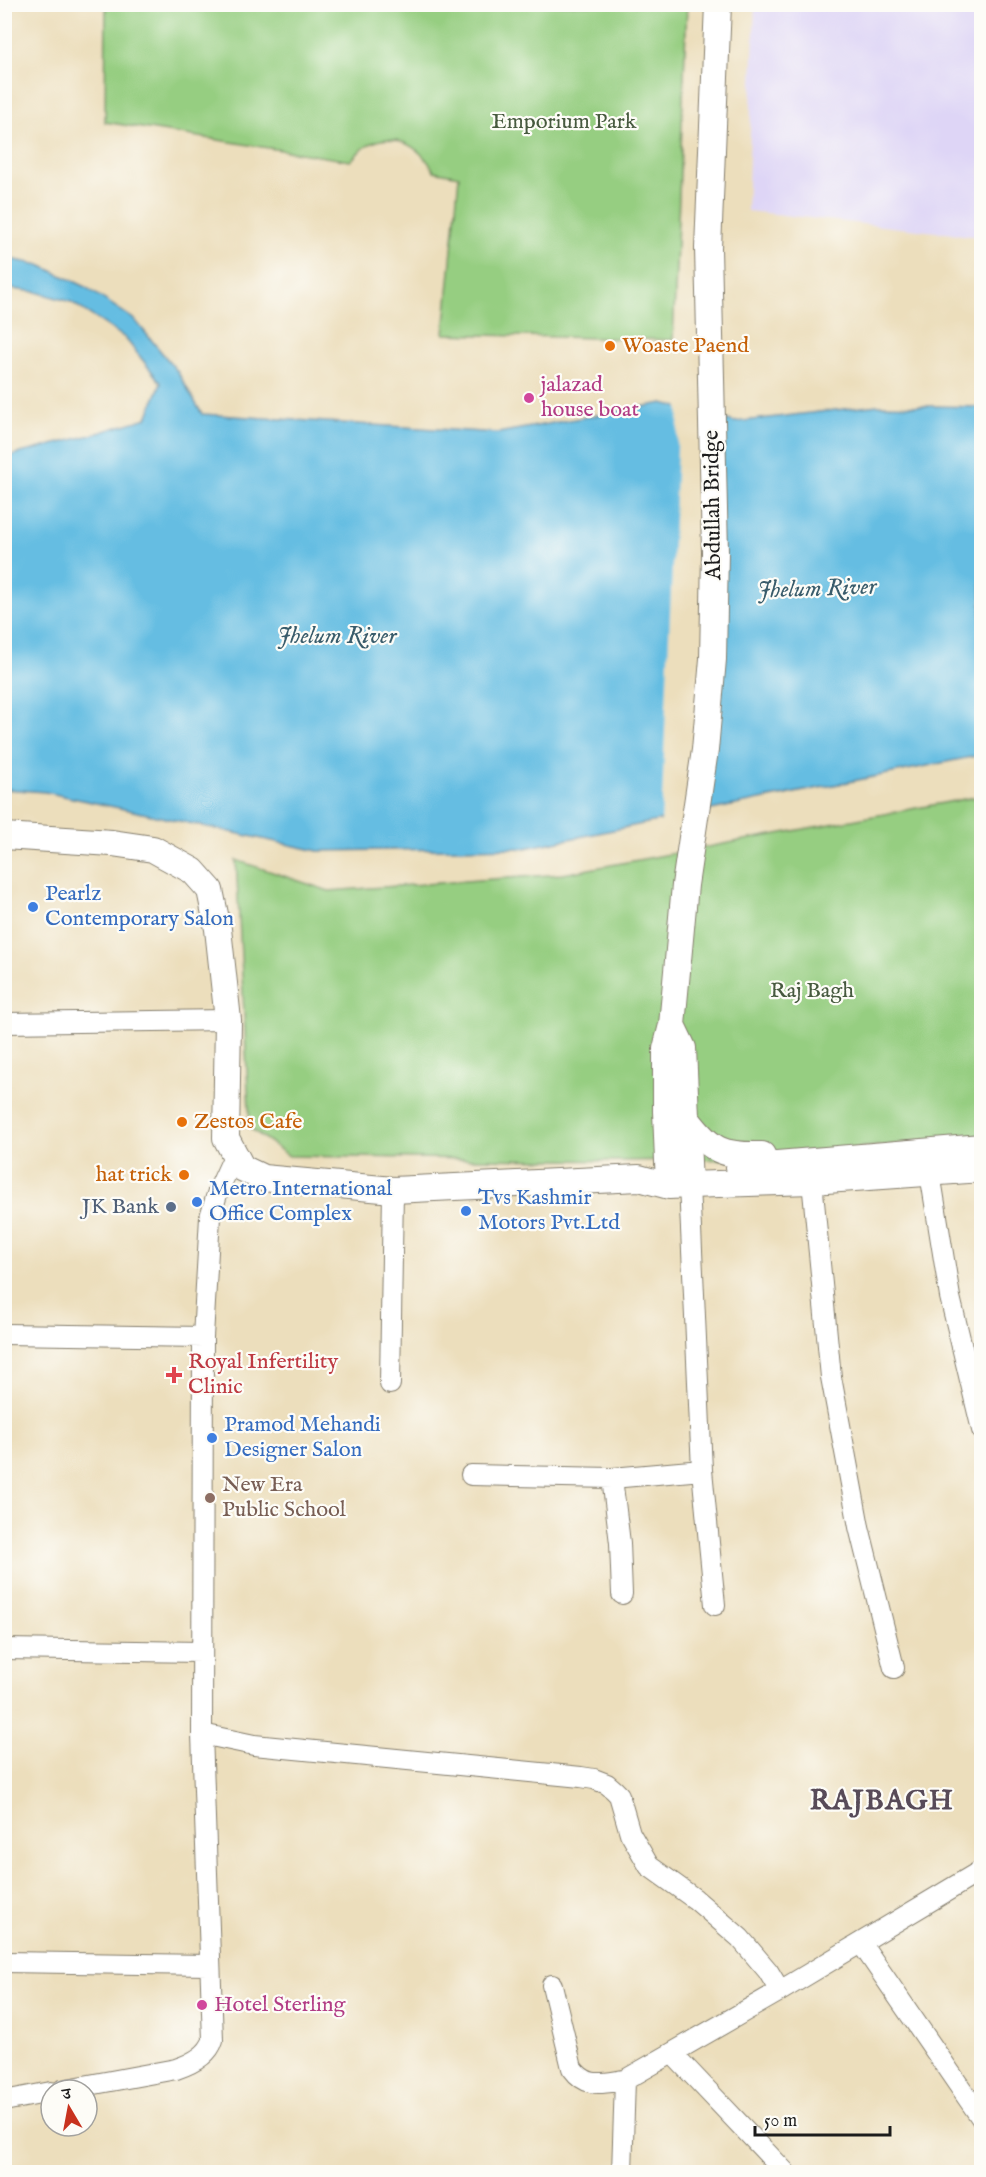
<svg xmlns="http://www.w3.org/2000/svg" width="986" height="2177" font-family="'IM FELL English','Noto Serif Devanagari',serif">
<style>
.built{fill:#ded5f6}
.green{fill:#96ce81;stroke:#59754e;stroke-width:1.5}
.water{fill:#65bde2;stroke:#406c7f;stroke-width:1.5}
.pier{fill:#ecdebc}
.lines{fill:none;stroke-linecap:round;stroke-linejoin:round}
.minor-casing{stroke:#847d6c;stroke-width:22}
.major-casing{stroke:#847d6c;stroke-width:28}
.minor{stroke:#fff;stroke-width:20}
.major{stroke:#fff;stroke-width:26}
.food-dot{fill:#e8710a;stroke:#fdfcf7;stroke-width:2}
.hotel-dot{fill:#d1479c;stroke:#fdfcf7;stroke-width:2}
.shop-dot{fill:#3f7fe0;stroke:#fdfcf7;stroke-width:2}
.service-dot{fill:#5c6f8a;stroke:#fdfcf7;stroke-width:2}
.health-dot{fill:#e0444e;stroke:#fdfcf7;stroke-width:2}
.education-dot{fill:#8d6e63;stroke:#fdfcf7;stroke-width:2}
.labels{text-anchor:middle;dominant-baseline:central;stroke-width:4.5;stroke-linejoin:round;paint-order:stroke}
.park-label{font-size:22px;fill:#475a3f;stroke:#fdfcf7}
.food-label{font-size:22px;fill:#c56008;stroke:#fdfcf7;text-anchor:start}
.hotel-label{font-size:22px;fill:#b23c85;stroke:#fdfcf7;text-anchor:start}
.street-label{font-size:22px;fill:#1c1c1c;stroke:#fdfcf7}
.shop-label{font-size:22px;fill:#366cbe;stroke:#fdfcf7;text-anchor:start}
.service-label{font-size:22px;fill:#4e5e75;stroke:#fdfcf7;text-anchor:end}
.health-label{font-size:22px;fill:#be3a42;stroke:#fdfcf7;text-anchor:start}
.education-label{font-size:22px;fill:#785e54;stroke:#fdfcf7;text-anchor:start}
.water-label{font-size:24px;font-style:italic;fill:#395c6b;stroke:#fdfcf7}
.district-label{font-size:28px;font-weight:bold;letter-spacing:1.5px;fill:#584b58;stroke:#fdfcf7}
</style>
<rect width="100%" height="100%" fill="#fdfcf7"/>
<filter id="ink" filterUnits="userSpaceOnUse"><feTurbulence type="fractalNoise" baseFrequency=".0167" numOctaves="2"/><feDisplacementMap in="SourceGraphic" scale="12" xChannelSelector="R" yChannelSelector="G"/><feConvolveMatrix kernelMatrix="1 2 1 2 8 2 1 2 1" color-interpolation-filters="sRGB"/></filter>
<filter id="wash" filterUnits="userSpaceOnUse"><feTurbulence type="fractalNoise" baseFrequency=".008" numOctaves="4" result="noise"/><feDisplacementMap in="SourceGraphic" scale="24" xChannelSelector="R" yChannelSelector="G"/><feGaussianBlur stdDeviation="1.35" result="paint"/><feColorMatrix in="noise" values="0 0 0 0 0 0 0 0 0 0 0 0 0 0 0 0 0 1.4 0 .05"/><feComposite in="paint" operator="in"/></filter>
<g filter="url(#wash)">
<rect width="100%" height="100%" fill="#ecdebc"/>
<!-- built -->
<path class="built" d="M 755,5 L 981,5 L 981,237 L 747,211 Z"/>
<!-- green -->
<path class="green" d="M 106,5 L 687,5 L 673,340 L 444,334 L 459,176 L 434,171 C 420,146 391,128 364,148 C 359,151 355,157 350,161 L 105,122 Z
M 981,796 L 981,1136 L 743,1159 L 617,1161 L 289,1156 L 250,1128 L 236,860 L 329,891 L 563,874 Z"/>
<!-- water -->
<path class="water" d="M 5,258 L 40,265 L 84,286 L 135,320 L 177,371 L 202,414 L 498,433 L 663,403 L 735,422 L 878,405 L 981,407 L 981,755 L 525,848 L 318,851 L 45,792 L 5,789 L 5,457 L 95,434 L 147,418 L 161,383 L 125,338 L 71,302 L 36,292 L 5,288 Z"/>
<!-- pier -->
<path class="pier" d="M 679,404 L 717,414 L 699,816 L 661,824 Z"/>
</g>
<g filter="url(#ink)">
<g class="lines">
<!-- minor casing -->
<g class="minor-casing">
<path id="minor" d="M 4,1023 L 228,1020
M 930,1173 L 950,1297 L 982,1430
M 812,1181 L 831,1377 L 859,1527 L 894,1668
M 689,1185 L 702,1470 L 715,1605
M 4,1334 L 203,1337
M 390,1384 L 393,1190
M 471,1475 L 612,1478 L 702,1470
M 612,1478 L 620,1543 L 622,1594
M 4,1649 L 201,1652
M 202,1734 L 254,1745 L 581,1777 L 594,1779 L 607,1784 L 614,1790 L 619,1795 L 630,1833 L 649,1866 L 695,1899 L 740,1938 L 768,1971 L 780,1991
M 861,1943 L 982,2119
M 4,1962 L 209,1965
M 552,1985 L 572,2068 C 587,2089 602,2083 625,2080 L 780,1991 L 982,1870
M 672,2053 L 785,2172
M 62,2090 L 176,2069 C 191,2064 208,2056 213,2040 L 202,1734 L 203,1337 L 210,1217 L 218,1191 L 234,1156
M 4,2101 L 51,2092
M 622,2172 L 625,2080"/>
</g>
<!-- major casing -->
<g class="major-casing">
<path id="major" d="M 4,836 L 112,843 L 153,849 L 193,871 L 210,890 L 218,929 L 228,1020 L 226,1138 L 242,1168 L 263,1178 L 393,1190 L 639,1178 L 669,1186 L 689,1185 L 812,1181 L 982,1169
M 672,1025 L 683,1048 L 689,1185
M 687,1119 C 711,1151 722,1156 762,1155
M 739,1167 L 982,1147
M 669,1186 L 666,1111 L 666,1049 L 672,1025 L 685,885 L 705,750 L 713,659 L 715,552 L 708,248 L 718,4"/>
</g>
<!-- minor -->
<use href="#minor" class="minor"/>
<!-- major -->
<use href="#major" class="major"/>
</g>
</g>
<!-- markers -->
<g class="food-dot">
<circle cx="610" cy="346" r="6"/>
<circle cx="182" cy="1122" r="6"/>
<circle cx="184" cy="1175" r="6"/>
</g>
<g class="hotel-dot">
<circle cx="529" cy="398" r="6"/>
<circle cx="202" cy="2005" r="6"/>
</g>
<g class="shop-dot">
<circle cx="33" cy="907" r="6"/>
<circle cx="197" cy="1202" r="6"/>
<circle cx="466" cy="1211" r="6"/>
<circle cx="212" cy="1438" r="6"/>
</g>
<circle class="service-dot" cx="171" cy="1207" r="6"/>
<path class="health-dot" d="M171 1366h6v6h6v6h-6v6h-6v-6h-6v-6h6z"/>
<circle class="education-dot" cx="210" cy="1498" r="6"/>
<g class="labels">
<!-- park labels -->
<g class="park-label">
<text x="564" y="122">Emporium Park</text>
<text x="812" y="991">Raj Bagh</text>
</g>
<!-- food labels -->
<g class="food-label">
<text x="622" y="346">Woaste Paend</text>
<text x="194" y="1122">Zestos Cafe</text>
<text x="172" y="1175" text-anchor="end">hat trick</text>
</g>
<!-- hotel labels -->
<g class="hotel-label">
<text x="541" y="385">jalazad<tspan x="541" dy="25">house boat</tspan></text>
<text x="214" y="2005">Hotel Sterling</text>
</g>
<!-- street labels -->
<g class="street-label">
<text transform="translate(713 505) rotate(-91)">Abdullah Bridge</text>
</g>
<!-- shop labels -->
<g class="shop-label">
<text x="45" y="894">Pearlz<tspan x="45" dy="25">Contemporary Salon</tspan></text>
<text x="209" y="1189">Metro International<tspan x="209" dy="25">Office Complex</tspan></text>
<text x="478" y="1198">Tvs Kashmir<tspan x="478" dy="25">Motors Pvt.Ltd</tspan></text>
<text x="224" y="1425">Pramod Mehandi<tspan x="224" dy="25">Designer Salon</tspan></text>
</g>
<!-- service labels -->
<g class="service-label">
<text x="159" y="1207">JK Bank</text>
</g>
<!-- health labels -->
<g class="health-label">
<text x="188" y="1362">Royal Infertility<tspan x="188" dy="25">Clinic</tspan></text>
</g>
<!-- education labels -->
<g class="education-label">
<text x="222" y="1485">New Era<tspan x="222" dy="25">Public School</tspan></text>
</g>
<!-- water labels -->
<g class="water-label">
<text transform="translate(817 589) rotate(-2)">Jhelum River</text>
<text x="337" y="636">Jhelum River</text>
</g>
<!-- district labels -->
<g class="district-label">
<text x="882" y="1801">RAJBAGH</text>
</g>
</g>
<!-- margin -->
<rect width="986" height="2177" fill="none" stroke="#fdfcf7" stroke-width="24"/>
<!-- north arrow -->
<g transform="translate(69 2108) rotate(350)"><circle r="28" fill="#fdfcf7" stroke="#a3a29f" stroke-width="1.5"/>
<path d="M0-4.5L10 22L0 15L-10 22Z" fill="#c8321e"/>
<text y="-9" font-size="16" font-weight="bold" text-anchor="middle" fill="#1c1c1c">उ</text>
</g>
<!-- scale -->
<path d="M755 2126v9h135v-9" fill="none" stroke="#1c1c1c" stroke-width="3"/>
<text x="764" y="2126" font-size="18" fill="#1c1c1c" stroke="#fdfcf7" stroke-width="4.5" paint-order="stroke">50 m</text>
</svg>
